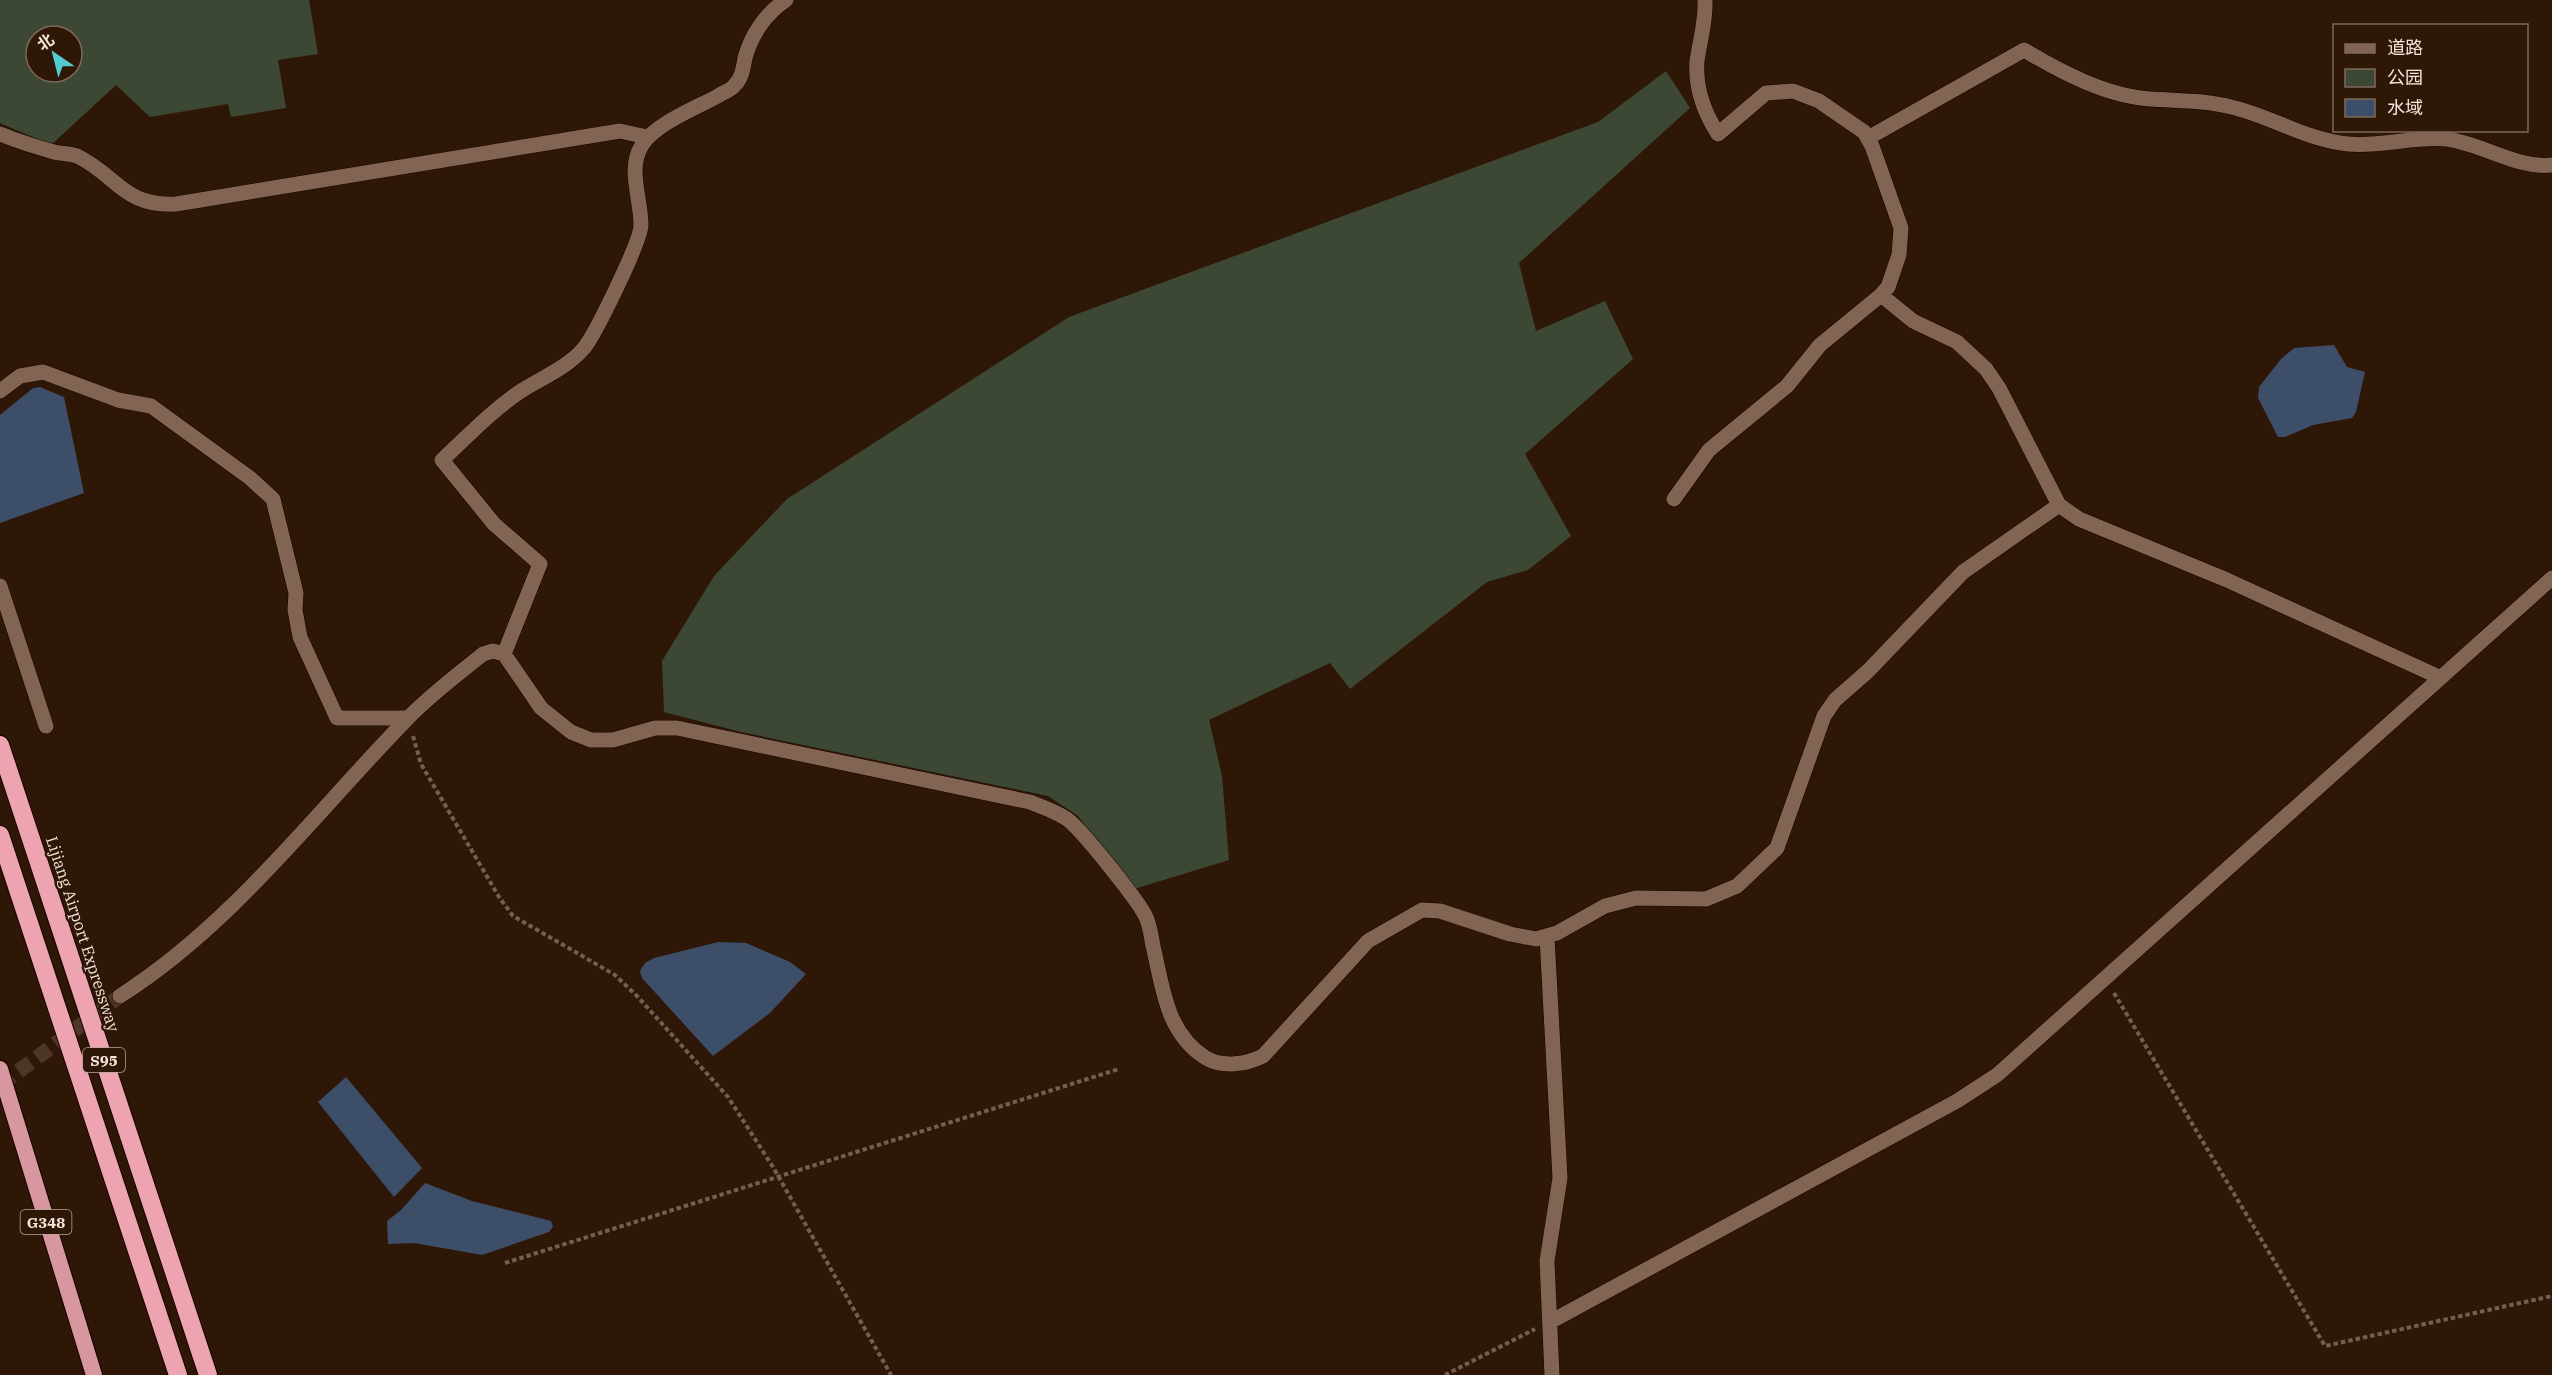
<svg xmlns="http://www.w3.org/2000/svg" width="2552" height="1375" font-family="'IBM Plex Serif','Noto Sans SC',serif">
<style>
.green{fill:#3c4833;fill-rule:evenodd}
.water{fill:#3d4e68}
.lines{fill:none;stroke-linecap:round;stroke-linejoin:round}
.minor-tunnel{stroke:#4d3627;stroke-width:15;stroke-dasharray:15 8;stroke-linecap:butt}
.minor-casing{stroke:#160300;stroke-width:16}
.trunk-casing{stroke:#160300;stroke-width:18}
.motorway-casing{stroke:#160300;stroke-width:20}
.path{stroke:#745e50;stroke-width:4;stroke-dasharray:4.5 3;stroke-linecap:butt}
.minor{stroke:#826453;stroke-width:15}
.trunk{stroke:#d8969e;stroke-width:16}
.motorway{stroke:#eea3b1;stroke-width:18}
.labels{text-anchor:middle;dominant-baseline:central;stroke-width:5;stroke-linejoin:round;paint-order:stroke}
.shield{fill:#2f1707;stroke:#baa69b;stroke-width:1.5}
.shield-label{font-size:15px;font-weight:bold;fill:#f5e4da}
.street-label{font-size:16px;fill:#f5e4da;stroke:#2f1707}
</style>
<rect width="100%" height="100%" fill="#2f1707"/>
<!-- green -->
<path class="green" d="M 0,0 L 309,0 L 318,54 L 278,60 L 286,108 L 231,117 L 228,104 L 150,117 L 116,85 L 51,145 L 0,123 ZM 36,36 L 72,36 L 72,72 L 36,72 Z
M 1666,71 L 1690,108 L 1519,263 L 1536,331 L 1605,301 L 1633,359 L 1525,454 L 1571,536 L 1528,570 L 1487,582 L 1350,689 L 1330,663 L 1209,720 L 1222,776 L 1229,860 L 1134,889 L 1078,816 L 1048,796 L 741,732 L 664,712 L 662,661 L 714,576 L 787,499 L 1069,317 L 1598,122 Z"/>
<!-- water -->
<path class="water" d="M 2334,345 L 2347,367 L 2365,372 L 2356,412 L 2352,418 L 2313,425 L 2285,437 L 2278,437 L 2258,398 L 2259,387 L 2281,359 L 2294,348 Z
M 40,387 L 64,397 L 84,493 L 0,523 L 0,415 L 33,388 Z
M 718,942 L 746,943 L 790,962 L 806,974 L 770,1013 L 713,1056 L 642,978 L 640,971 L 645,963 L 654,958 Z
M 346,1077 L 422,1168 L 394,1197 L 318,1102 Z
M 425,1183 L 472,1201 L 551,1221 L 553,1227 L 549,1232 L 482,1255 L 414,1243 L 388,1244 L 387,1221 L 401,1210 Z"/>
<g class="lines">
<!-- minor-tunnel -->
<path class="minor-tunnel" d="M 0,1085 L 120,996"/>
<!-- minor casing -->
<g class="minor-casing">
<path id="minor" d="M 1705,0 C 1706,22 1700,40 1697,61 C 1695,87 1704,112 1718,134 L 1766,93 L 1793,91 L 1819,101 L 1864,132 L 1872,146 L 1901,228 L 1899,255 L 1888,287 L 1881,295 L 1913,321 L 1957,342 L 1986,369 L 1999,388 L 2059,505 L 2079,519 L 2227,580 L 2439,677
M 0,134 C 17,141 36,147 54,152 C 61,154 69,153 77,156 C 117,175 123,207 176,204 L 620,131 L 647,137
M 1868,138 L 2024,50 C 2061,72 2106,96 2150,99 C 2178,101 2204,100 2231,107 C 2271,116 2306,140 2348,144 C 2381,147 2415,136 2447,139 C 2483,144 2517,169 2552,165
M 0,391 L 20,376 L 43,372 L 118,400 L 151,406 L 250,478 L 273,499 L 296,593 L 295,610 L 300,637 L 337,718 L 408,718
M 1674,499 L 1709,450 L 1787,386 L 1820,345 L 1881,295
M 0,586 L 46,726
M 504,654 L 540,564 L 494,524 L 442,460 C 468,436 491,411 521,391 C 542,378 568,367 584,348 C 596,333 641,241 641,225 C 641,198 627,169 642,145 C 655,124 696,108 718,96 C 722,93 729,91 733,87 C 742,79 743,69 745,58 C 751,35 766,13 786,0
M 1547,937 L 1560,1178 L 1547,1261 L 1552,1375
M 120,996 C 234,923 314,814 407,719 C 429,696 457,675 483,654 L 493,651 L 504,654 L 541,708 L 571,732 L 591,740 L 613,740 L 655,728 L 677,728 L 1030,802 C 1042,807 1055,811 1067,819 C 1082,830 1136,898 1145,915 C 1150,924 1151,936 1153,946 C 1163,988 1166,1033 1206,1058 C 1223,1068 1247,1064 1263,1056 L 1368,941 L 1422,910 L 1440,911 L 1510,934 L 1536,939 L 1557,933 L 1605,906 L 1636,898 L 1706,899 L 1737,886 L 1777,848 L 1824,716 L 1835,700 L 1868,671 L 1963,572 L 2059,505
M 1550,1322 L 1957,1101 L 1997,1075 L 2552,578"/>
</g>
<!-- trunk casing -->
<g class="trunk-casing">
<path id="trunk" d="M 0,1069 L 94,1375"/>
</g>
<!-- motorway casing -->
<g class="motorway-casing">
<path id="motorway" d="M 0,745 L 208,1375
M 0,835 L 178,1375"/>
</g>
<!-- path -->
<path class="path" d="M 413,736 L 421,764 L 499,897 L 513,916 L 615,975 L 637,996 L 728,1097 L 773,1167 L 891,1375
M 2114,993 L 2325,1346 L 2552,1296
M 505,1263 L 1119,1069
M 1445,1375 L 1535,1329"/>
<!-- minor -->
<use href="#minor" class="minor"/>
<!-- trunk -->
<use href="#trunk" class="trunk"/>
<!-- motorway -->
<use href="#motorway" class="motorway"/>
</g>
<g class="labels">
<!-- shield labels -->
<g class="shield">
<rect x="83" y="1048" width="42" height="24" rx="4.5"/>
<rect x="20.5" y="1210" width="51" height="24" rx="4.5"/>
</g>
<g class="shield-label">
<text x="104" y="1060">S95</text>
<text x="46" y="1222">G348</text>
</g>
<!-- street labels -->
<g class="street-label">
<text transform="translate(83 934) rotate(72)">Lijiang Airport Expressway</text>
</g>
</g>
<!-- legend -->
<rect x="2333" y="24" width="195" height="108" fill="#2f1707" stroke="#7e695b" stroke-width="1.5"/>
<rect x="2345" y="44" width="30" height="9" fill="#826453" stroke="#7e695b" stroke-width="1.5"/>
<text x="2387" y="54" font-size="18" fill="#f5e4da">道路</text>
<rect x="2345" y="69" width="30" height="18" fill="#3c4833" stroke="#7e695b" stroke-width="1.5"/>
<text x="2387" y="84" font-size="18" fill="#f5e4da">公园</text>
<rect x="2345" y="99" width="30" height="18" fill="#3d4e68" stroke="#7e695b" stroke-width="1.5"/>
<text x="2387" y="114" font-size="18" fill="#f5e4da">水域</text>
<!-- north arrow -->
<g transform="translate(54 54) rotate(325)"><circle r="28" fill="#2f1707" stroke="#7e695b" stroke-width="1.5"/>
<path d="M0-4.5L10 22L0 15L-10 22Z" fill="#52ccd0"/>
<text y="-9" font-size="16" font-weight="bold" text-anchor="middle" fill="#f5e4da">北</text>
</g>
</svg>
